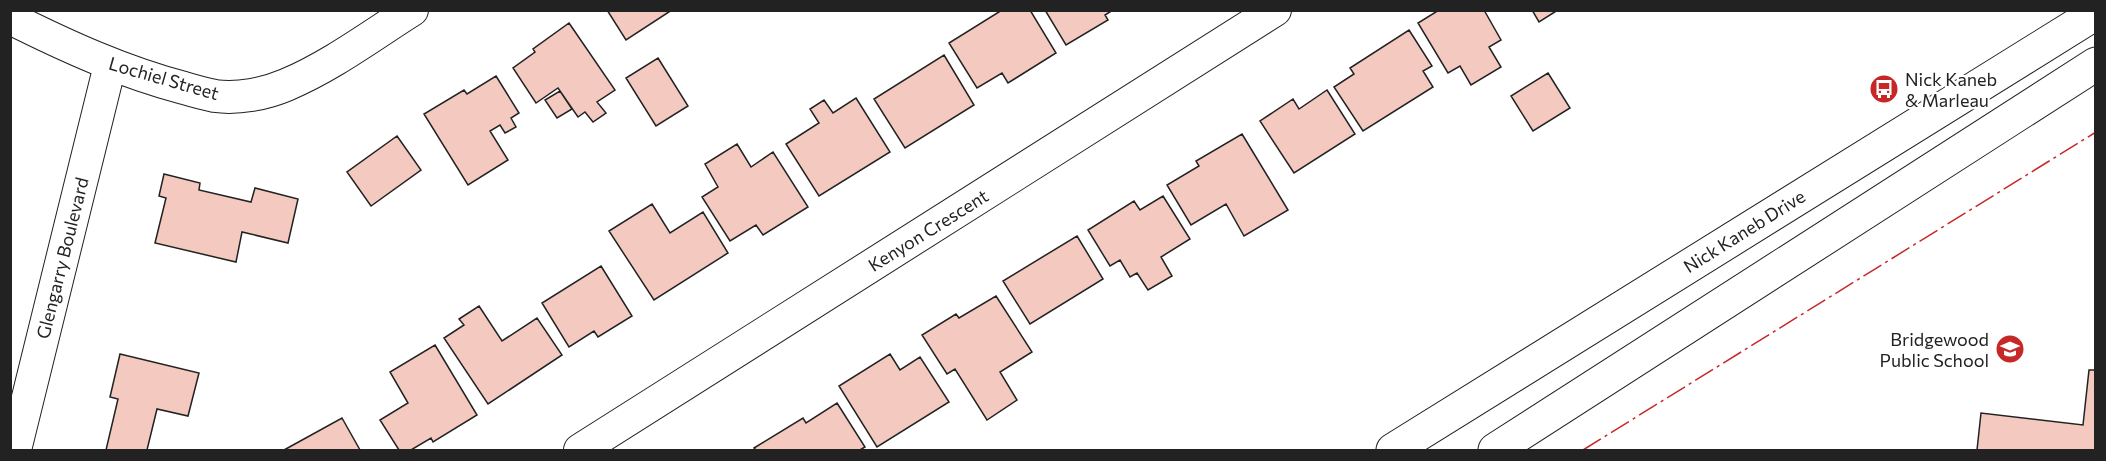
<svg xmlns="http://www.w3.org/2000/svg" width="2106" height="461" font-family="Commissioner,sans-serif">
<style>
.building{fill:#f3c9c0;stroke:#222;stroke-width:1.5}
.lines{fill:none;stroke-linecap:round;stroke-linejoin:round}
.minor-casing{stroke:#222;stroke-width:34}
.tertiary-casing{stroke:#222;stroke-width:35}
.minor{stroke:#fff;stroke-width:32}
.tertiary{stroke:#fff;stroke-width:33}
.power{stroke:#c62828;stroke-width:1.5;stroke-dasharray:21 4.5 3 4.5;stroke-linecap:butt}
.labels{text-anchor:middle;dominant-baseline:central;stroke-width:4.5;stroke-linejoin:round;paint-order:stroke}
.street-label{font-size:18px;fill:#222;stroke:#fff}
.poi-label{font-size:18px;fill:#222;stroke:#fff;text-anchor:start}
</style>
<rect width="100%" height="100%" fill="#fff"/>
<!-- building -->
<path class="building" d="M 607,10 L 672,10 L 626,40 Z
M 1002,10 L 1030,10 L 1056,53 L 1008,83 L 1002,73 L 977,88 L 949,43 Z
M 1045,10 L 1113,10 L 1105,15 L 1108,20 L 1066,45 Z
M 1484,10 L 1501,40 L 1489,47 L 1501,67 L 1471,85 L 1460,66 L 1448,73 L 1418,23 L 1439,10 Z
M 1532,10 L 1558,10 L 1539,22 Z
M 569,23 L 615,90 L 597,102 L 606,113 L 593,122 L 585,112 L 578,117 L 558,88 L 536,103 L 513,68 L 535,52 L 533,49 Z
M 1409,30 L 1432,66 L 1423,71 L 1433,87 L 1363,131 L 1334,87 L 1354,74 L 1350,68 Z
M 944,55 L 974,105 L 905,148 L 874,99 Z
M 658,58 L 688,106 L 656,126 L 626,78 Z
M 1548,73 L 1570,108 L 1533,131 L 1511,96 Z
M 496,76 L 519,113 L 511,118 L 516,127 L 505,133 L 500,125 L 490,131 L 508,160 L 468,185 L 424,114 L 464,90 L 467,94 Z
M 1327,90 L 1355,134 L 1294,173 L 1260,121 L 1293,99 L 1299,109 Z
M 560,91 L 572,109 L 557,118 L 545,100 Z
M 856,98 L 890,152 L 819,196 L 786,144 L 819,123 L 810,109 L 824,100 L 833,113 Z
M 1242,134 L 1288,210 L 1244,236 L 1226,204 L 1191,225 L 1167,185 L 1199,166 L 1196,161 Z
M 397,136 L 421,170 L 371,206 L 347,172 Z
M 737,144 L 751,167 L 773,152 L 808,207 L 763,235 L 756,225 L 730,241 L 702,197 L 718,187 L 705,164 Z
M 164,174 L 200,183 L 199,190 L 251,202 L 255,188 L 298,199 L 288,243 L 242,232 L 236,262 L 155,243 L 166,198 L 159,196 Z
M 1163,196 L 1190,239 L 1161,257 L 1172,276 L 1148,290 L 1137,273 L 1130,277 L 1120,260 L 1110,266 L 1088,230 L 1134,201 L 1140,210 Z
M 652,204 L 670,233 L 703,212 L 728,253 L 654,300 L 609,231 Z
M 1077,236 L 1103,279 L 1030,324 L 1003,281 Z
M 601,266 L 632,316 L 598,337 L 594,331 L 569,347 L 542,303 Z
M 996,296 L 1032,352 L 1000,372 L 1017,400 L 987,420 L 955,369 L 947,374 L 922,335 L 956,314 L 959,318 Z
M 479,306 L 502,341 L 537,318 L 562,355 L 488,404 L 444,338 L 464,325 L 459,319 Z
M 435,345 L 477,415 L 433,442 L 431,438 L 411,450 L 399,450 L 380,420 L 408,403 L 390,372 Z
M 120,354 L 199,373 L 188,416 L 157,409 L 147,450 L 106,450 L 118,399 L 110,397 Z
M 890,354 L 900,370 L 920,357 L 949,402 L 877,447 L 839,386 Z
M 2089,370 L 2096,370 L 2096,450 L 1977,450 L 1981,413 L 2083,425 Z
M 837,403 L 865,447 L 860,450 L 756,450 L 754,448 L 803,418 L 806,423 Z
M 342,418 L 360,450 L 284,450 Z"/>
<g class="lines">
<!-- minor casing -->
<g class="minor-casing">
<path id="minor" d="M 10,18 C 66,46 123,72 184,88 C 194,91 205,94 215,96 C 238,99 265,94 286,85 C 331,66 371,36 412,10
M 15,450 L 110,65
M 580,450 L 1275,10"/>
</g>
<!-- tertiary casing -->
<g class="tertiary-casing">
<path id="tertiary" d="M 1393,450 L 2096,13
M 1495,450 L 2096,64"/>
</g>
<!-- minor -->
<use href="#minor" class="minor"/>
<!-- tertiary -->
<use href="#tertiary" class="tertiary"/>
<!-- power -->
<path class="power" d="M 1583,450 L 2096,132"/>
</g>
<!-- icons -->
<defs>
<g id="bus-disc" transform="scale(1.5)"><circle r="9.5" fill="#c62828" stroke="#fff"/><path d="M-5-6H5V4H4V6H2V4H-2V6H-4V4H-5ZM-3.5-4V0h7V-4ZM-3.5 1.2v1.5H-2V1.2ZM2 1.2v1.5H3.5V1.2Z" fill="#fff"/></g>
<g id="school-disc" transform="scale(1.5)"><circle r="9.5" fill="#c62828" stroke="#fff"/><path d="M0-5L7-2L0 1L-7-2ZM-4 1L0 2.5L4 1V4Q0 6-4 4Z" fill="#fff"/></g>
</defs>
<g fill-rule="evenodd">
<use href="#bus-disc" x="1884" y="89"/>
<use href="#school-disc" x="2010" y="349"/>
</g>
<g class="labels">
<!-- street labels -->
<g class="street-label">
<text transform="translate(164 78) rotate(16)">Lochiel Street</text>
<text transform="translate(928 230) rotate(-32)">Kenyon Crescent</text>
<text transform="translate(1744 231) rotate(-32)">Nick Kaneb Drive</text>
<text transform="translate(62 258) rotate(-76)">Glengarry Boulevard</text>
</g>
<!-- poi labels -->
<g class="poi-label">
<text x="1905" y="79">Nick Kaneb<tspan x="1905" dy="21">&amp; Marleau</tspan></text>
<text x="1989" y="339" text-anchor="end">Bridgewood<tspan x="1989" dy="21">Public School</tspan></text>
</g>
</g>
<!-- border -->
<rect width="2106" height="461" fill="none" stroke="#222222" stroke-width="24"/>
</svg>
